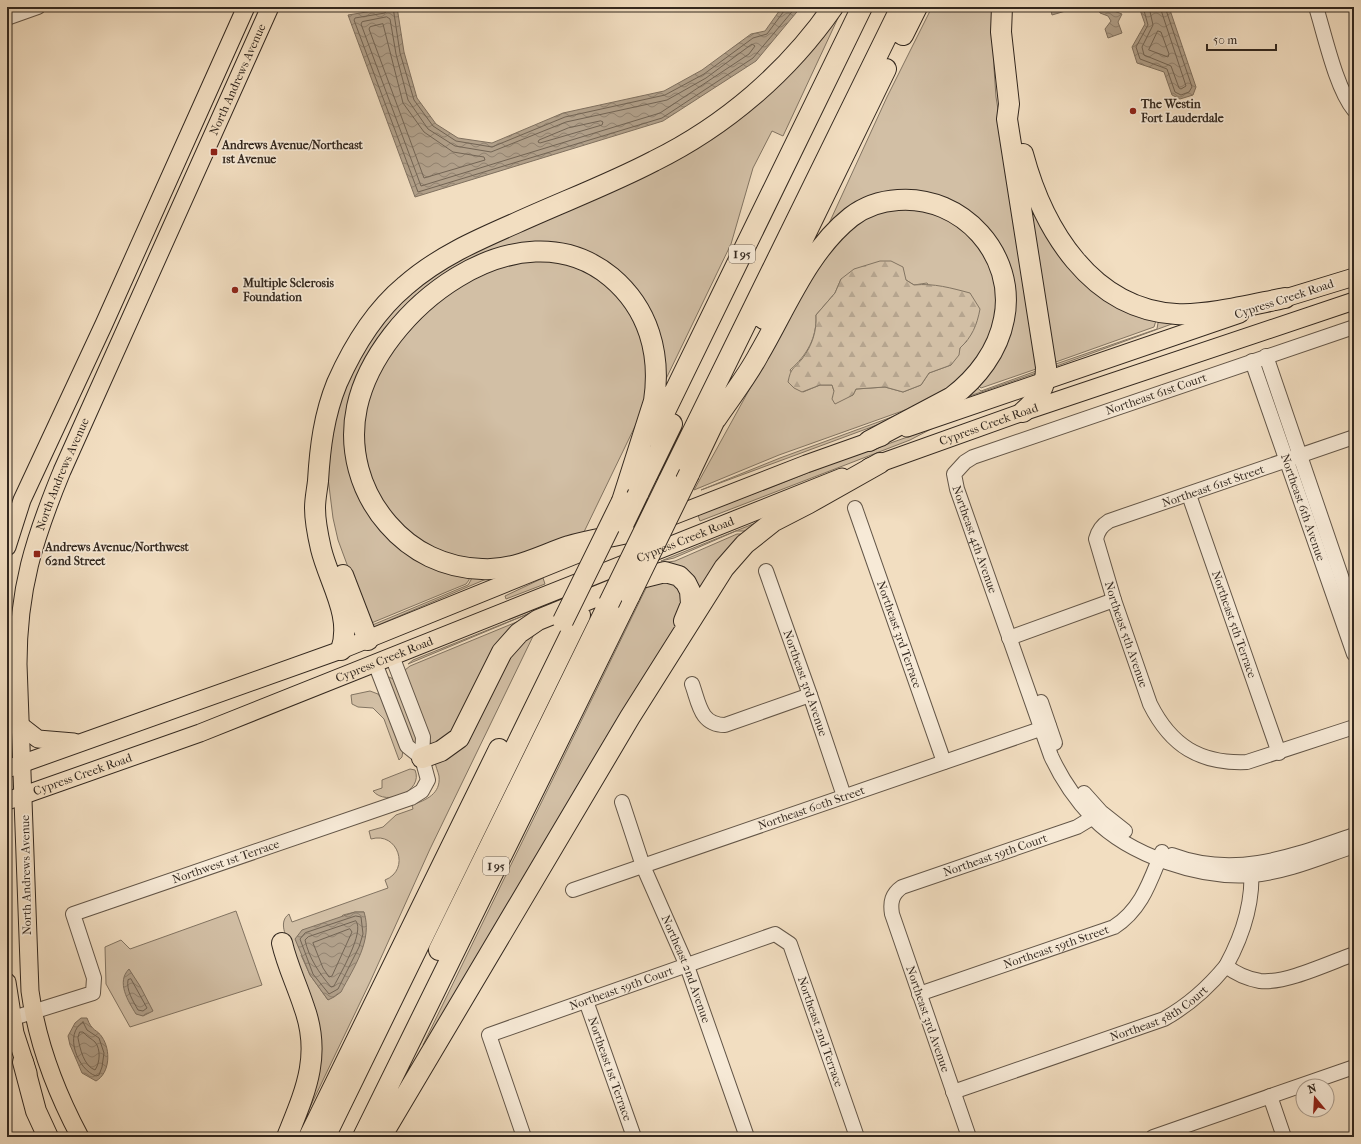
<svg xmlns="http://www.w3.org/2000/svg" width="1361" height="1144" font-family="'IM FELL French Canon',serif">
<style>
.grass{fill:#d2bfa5;stroke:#827462;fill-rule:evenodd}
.forest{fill:url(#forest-firs);stroke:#827462}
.water{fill:url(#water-waves);stroke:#7f705f}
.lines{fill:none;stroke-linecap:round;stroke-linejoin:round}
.shore{stroke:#726454;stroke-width:1}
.minor-casing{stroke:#635648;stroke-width:16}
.major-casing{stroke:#33281f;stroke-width:19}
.highway-casing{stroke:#33281f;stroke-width:22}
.minor{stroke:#f7ead7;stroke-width:14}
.major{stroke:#f2dec1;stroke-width:17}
.highway{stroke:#f2dec1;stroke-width:20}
.highway-bridge-casing{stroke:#33281f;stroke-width:22;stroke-linecap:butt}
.highway-bridge{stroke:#f2dec1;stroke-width:20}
.poi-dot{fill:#8f2418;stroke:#f7ead7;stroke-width:1.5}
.labels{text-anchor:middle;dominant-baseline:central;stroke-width:3.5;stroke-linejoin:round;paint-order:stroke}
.shield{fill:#f7ead7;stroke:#6e6256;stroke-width:1}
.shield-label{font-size:11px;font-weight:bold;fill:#33281f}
.street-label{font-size:12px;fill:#33281f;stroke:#f7ead7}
.poi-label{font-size:12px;font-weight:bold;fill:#33281f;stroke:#f7ead7;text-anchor:start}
</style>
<defs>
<pattern id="forest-firs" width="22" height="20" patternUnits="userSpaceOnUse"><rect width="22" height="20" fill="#d2bfa5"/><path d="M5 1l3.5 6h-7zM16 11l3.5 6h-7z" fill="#b5a48e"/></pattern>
<pattern id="water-waves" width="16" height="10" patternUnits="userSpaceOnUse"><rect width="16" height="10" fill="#b1a08a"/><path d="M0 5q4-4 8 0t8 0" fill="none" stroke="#918270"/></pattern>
</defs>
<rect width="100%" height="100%" fill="#f2dec1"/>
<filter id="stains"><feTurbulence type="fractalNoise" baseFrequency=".005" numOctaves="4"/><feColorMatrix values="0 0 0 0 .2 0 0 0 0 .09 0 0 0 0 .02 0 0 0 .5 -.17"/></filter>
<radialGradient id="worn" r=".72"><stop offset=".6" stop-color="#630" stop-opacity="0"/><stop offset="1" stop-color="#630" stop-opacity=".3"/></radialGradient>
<!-- grass -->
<path class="grass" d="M 932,7 L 995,7 L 994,68 L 996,97 L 1039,368 L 981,388 L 975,383 L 994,358 L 1001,256 L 927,198 L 826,230 L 887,97 Z
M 835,16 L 838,18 L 783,136 L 772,131 L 753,168 L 731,244 L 665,381 L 658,339 L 575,252 L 470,266 L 359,385 L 371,510 L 469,573 L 469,580 L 466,584 L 369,624 L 338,540 L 333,518 L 327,470 L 339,398 L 362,348 L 399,301 L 447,264 L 659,166 Z
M 1022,166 L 1052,236 L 1157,317 L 1154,327 L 1053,363 Z
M 932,208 L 981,242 L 1000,290 L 990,345 L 955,384 L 922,404 L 779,455 L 694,490 L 813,274 L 833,246 L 853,225 L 875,211 ZM 841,279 L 906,280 L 914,285 L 927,283 L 967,341 L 960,348 L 951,365 L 929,373 L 921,385 L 903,392 L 885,387 L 856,389 L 853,395 L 844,398 L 834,391 L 832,385 L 820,385 L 803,392 L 790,370 C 807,355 817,338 816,315 L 835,293 Z
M 560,259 L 609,284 L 634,314 L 647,356 L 646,396 L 639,418 L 583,534 L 508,560 L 457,561 L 428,551 L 379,505 L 358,436 L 380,364 L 438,297 L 504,262 Z
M 1159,317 L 1180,321 L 1054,367 L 1053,365 L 1157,329 Z
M 1039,370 L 1039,372 L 958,400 L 973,384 L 981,391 Z
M 919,407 L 923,408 L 701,490 L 780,458 Z
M 933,428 L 910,440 L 700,521 L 698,515 L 831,464 Z
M 763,520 L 746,531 L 736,531 L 674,558 L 661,561 Z
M 737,534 L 742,534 L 701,595 L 661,563 L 675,561 Z
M 472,573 L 491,577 L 371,628 L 370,626 L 468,585 L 471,580 Z
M 543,578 L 545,584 L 506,599 L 505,596 Z
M 659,578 L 681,587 L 684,612 L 579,787 L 428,1048 L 423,1045 L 649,582 Z
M 535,611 L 408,664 L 413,660 Z
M 519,621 L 456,732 L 432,746 L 405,676 L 405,670 L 410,666 Z
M 537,628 L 430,849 L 370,982 L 300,1128 L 312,1086 L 290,946 C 286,936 278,922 289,914 L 292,922 L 388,888 L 385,880 C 411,870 398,831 371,839 L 369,831 L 383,827 L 396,815 L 413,809 L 412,805 C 426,800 441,794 439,776 C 438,771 435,766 435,760 L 503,663 ZM 355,912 L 364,912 L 328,1000 L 310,975 L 301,955 L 343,915 Z
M 389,677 L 393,679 L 417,739 L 415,743 L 412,743 L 387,679 Z
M 370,691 L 378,694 L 383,701 L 403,750 L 402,757 L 399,760 L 384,719 L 373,708 L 358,707 L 352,704 L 351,695 Z
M 410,769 L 415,770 C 424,791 386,807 373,791 L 382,788 L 382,780 Z
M 236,911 L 262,985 L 130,1027 L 106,984 L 105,947 L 121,940 L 130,949 Z"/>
<!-- forest -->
<path class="forest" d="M 880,261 L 891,261 L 903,267 L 906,280 L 914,285 C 934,283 951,288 970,293 L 980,309 C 977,325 972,337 960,348 L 959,355 L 951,365 L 929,373 L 921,385 L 903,392 L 885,387 L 856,389 L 853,395 L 835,404 L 832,399 L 834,391 L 832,385 L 820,385 L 802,392 L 794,388 L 788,382 C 791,367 793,370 802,359 C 812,346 817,331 816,315 L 835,293 L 841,279 L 854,269 Z"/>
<!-- water -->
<path class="water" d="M 397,7 L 404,52 L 417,98 L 436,124 L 458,138 L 492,143 L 563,113 L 664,91 L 702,70 L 751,34 L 765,31 L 782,7 L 801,7 L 756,61 L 663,121 L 415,197 L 348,15 Z
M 1050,7 L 1071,7 L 1069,10 L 1052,15 Z
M 1098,7 L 1113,7 L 1114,11 L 1122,14 L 1118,22 L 1122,33 L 1108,38 L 1105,29 L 1111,21 L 1108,16 L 1100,13 Z
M 1139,7 L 1169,7 L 1196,87 L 1193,95 L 1180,99 L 1172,95 L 1164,72 L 1137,63 L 1132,47 L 1145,24 Z
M 355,912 L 364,912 C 373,940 354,967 341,992 L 334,997 L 328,1000 L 310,975 L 295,939 L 302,930 Z
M 129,969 L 140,986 L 153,1011 L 143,1016 L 136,1014 C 128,1001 116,982 129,969 Z
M 81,1018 L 87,1018 C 92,1032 97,1029 102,1037 C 111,1050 110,1073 96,1081 L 82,1073 L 70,1045 L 68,1036 L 75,1023 Z"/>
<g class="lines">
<!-- shore -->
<path class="shore" d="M 388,7 L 385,13 L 355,18 L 354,20 L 418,192 L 662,118 L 753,58 L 796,7
M 393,7 L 400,53 L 414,100 L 433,126 L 456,141 L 492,147 L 565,117 L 665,95 L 704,74 L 753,38 L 767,34 L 784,11 L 785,7
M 1143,7 L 1148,25 L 1136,47 L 1140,59 L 1167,69 L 1175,92 L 1181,95 L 1189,92 L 1192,87 L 1165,7
M 1149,7 L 1153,25 L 1142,47 L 1144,55 L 1171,66 L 1179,88 L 1181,89 L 1186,86 L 1160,7
M 387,17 L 390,19 L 396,54 L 408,100 L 428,129 L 455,146 L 491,152 L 566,122 L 667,100 L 706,78 L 752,44 L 755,46 L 749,54 L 660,113 L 421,186 L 361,24 L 362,22 Z
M 383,24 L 403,103 L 424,132 L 453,152 L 484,157 L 485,160 L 424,178 L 369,29 L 370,27 Z
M 1158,31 L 1161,32 L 1169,54 L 1168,57 L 1149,50 Z
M 601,121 L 603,122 L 602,125 L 540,143 L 538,142 L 539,140 L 568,128 Z
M 356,916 L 361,917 L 363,934 L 359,947 L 338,989 L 329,994 L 313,974 L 300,939 L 305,933 Z
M 356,921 C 365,932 340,974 334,986 L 331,987 C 319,973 309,958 305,940 L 308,937 Z
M 350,929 L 352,932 L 332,976 L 329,977 L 323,968 L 313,943 Z
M 131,979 L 147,1008 L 143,1011 L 138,1010 C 133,1001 126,990 128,980 Z
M 83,1022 L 87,1030 L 99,1038 L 104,1053 L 102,1067 L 99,1075 L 96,1076 C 78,1070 63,1034 83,1022 Z
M 80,1032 L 83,1032 C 86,1036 92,1039 95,1042 C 101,1049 100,1063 95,1070 C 84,1066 80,1049 78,1038 Z"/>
<!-- minor casing -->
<g class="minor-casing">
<g id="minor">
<path d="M 1316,7 C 1325,36 1336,88 1354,110"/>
<path d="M 7,18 L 38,7"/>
<path id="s1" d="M 1354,327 L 973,457 L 965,462 L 954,474 L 957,489 L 1051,756 C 1061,778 1076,800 1093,818 C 1130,856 1200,879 1252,875 C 1287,872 1321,857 1354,846"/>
<path d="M 1266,356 L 1354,614"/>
<path id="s2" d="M 1252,361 L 1354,654"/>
<path id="s3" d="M 1354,437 L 1109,521 C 1101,526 1098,531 1096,539 L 1114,600 L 1150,704 C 1171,746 1200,764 1247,762 L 1354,727"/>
<path id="s4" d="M 1189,495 L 1279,753"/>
<path id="s5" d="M 855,508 L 944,762"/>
<path id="s6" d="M 766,571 L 810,695 L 844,796"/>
<path d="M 1009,638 L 1114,600"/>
<path d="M 375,663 L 407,746 L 422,758"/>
<path d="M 692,684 C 699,703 700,725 725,725 L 810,695"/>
<path d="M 1041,702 L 1055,743"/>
<path d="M 1084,793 L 1101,812 L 1125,831"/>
<path id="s7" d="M 622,802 L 643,866 L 687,966 L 747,1137"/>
<path d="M 1172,855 C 1236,879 1293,856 1354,835"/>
<path id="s8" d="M 573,890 L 1049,726"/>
<path d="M 1226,966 C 1243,935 1254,902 1251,866"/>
<path id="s9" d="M 919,994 L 1114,927 C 1142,909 1150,881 1162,852"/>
<path id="s10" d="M 586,1001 L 634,1137"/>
<path id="s11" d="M 7,1020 L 93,993 L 94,978 L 73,914 L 411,798 L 422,791 L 428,780 L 422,758 L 423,737 L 392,656"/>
<path id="s12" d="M 953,1092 L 1164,1019 C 1189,1005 1208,988 1226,966 C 1235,973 1248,979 1260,981 C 1285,984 1329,963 1354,954"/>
<path d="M 1270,1096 L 1284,1137"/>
<path id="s13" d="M 524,1137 L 489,1035 L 775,934 L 790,944 L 857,1137"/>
<path id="s14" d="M 969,1137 L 892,914 C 890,902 892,894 902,887 L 1077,827 L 1100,813"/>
<path d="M 1153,1137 L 1354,1067"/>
</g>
</g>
<!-- major casing -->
<g class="major-casing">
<g id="major">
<path d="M 1272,302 L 1354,277"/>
<path d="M 907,428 L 1240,314"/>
<path id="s15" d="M 869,467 L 1023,412 L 1354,301"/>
<path d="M 660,521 L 806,464 L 882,437"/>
<path d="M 7,547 L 22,500 L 104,324 L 246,7"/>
<path d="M 20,725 L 38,739 L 74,742"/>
<path d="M 7,769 L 341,650 L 600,545"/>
<path id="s16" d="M 7,801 L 200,733 L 842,477"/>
<path d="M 7,982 L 15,1033 L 28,1073"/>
<path id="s17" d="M 80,1137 C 56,1092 37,1042 30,991 L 18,664 C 18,589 34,539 62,471 L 270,7"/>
</g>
</g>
<!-- highway casing -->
<g class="highway-casing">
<path id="highway" d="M 1002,7 L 1001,32 L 1009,104 L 1007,119 L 1046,367 C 1046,387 1039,398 1023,412
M 903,35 L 917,7
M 1023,154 C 1043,229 1091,309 1176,314 C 1207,316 1254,304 1285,298
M 764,319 L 886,69
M 716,419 C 730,398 747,377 759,354 C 786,308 808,251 851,217 C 864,207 881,201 898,200 C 962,195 1017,255 1004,319 C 998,351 977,378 952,397 L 869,441
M 653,436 L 862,7
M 689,474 L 721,407
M 668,482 L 901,7
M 638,494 L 672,424
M 622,501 L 654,401 C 661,354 649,309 611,277 C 519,201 378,310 357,407 C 348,449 360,492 388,524 C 412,552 445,568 482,569 C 514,571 539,556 569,546 C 589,540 611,537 632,532
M 343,575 L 368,640
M 341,650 C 353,616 329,582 321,549 C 318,536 315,521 315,508 C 315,499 317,490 318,481 C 320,447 324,415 337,383 C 353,347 375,311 405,286 C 438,257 477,240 516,223 C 562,202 610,184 654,161 C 725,126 788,72 833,7
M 422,758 L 441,751 L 459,738 L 502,652 L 519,633 L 538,620 L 641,578 L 665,572 L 679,576 L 686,583 L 690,591 L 691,604 L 684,621
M 282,943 C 287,965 297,985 304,1007 C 322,1056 305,1092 287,1137
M 439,950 L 609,603
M 23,1062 L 36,1111 L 48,1137
M 309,1137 L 499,749
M 325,1137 L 580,615
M 363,1137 L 630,595
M 381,1137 L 630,717 L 724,568 L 745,544 L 774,521 L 809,503 L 880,463"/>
</g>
<!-- minor -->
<use href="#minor" class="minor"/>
<!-- major -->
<use href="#major" class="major"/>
<!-- highway -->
<use href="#highway" class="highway"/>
<!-- highway-bridge casing -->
<g class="highway-bridge-casing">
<path id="highway-bridge" d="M 624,523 L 638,494
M 630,595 L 689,474
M 609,603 L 668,482
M 563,621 L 622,501"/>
</g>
<!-- highway-bridge -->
<use href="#highway-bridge" class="highway-bridge"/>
</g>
<!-- markers -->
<g class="poi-dot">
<circle cx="1133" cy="111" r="4"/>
<rect x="210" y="148" width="8" height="8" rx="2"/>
<circle cx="235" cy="290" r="4"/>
<rect x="33" y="550" width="8" height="8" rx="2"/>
</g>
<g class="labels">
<!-- shield labels -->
<g class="shield">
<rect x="729" y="245" width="26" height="18" rx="3"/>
<rect x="483" y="857" width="26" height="18" rx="3"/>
</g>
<g class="shield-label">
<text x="742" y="254">I 95</text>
<text x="496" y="866">I 95</text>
</g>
<!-- street labels -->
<g class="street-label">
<text stroke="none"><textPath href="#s17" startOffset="1111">North Andrews Avenue</textPath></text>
<text transform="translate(1284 299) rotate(-18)">Cypress Creek Road</text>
<text transform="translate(1156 394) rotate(-19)">Northeast 61st Court</text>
<text stroke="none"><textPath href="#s15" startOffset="127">Cypress Creek Road</textPath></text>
<text stroke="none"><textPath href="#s17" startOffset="679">North Andrews Avenue</textPath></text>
<text transform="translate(1213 486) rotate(-19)">Northeast 61st Street</text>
<text stroke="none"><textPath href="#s2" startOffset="155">Northeast 6th Avenue</textPath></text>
<text stroke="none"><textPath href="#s16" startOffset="727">Cypress Creek Road</textPath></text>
<text stroke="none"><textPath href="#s1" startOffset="497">Northeast 4th Avenue</textPath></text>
<text stroke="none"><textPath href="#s4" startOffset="137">Northeast 5th Terrace</textPath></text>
<text stroke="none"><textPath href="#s5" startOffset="134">Northeast 3rd Terrace</textPath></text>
<text stroke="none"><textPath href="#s3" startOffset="382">Northeast 5th Avenue</textPath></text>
<text stroke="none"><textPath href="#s16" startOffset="403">Cypress Creek Road</textPath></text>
<text stroke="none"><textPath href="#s6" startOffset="119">Northeast 3rd Avenue</textPath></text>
<text stroke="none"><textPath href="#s16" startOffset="80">Cypress Creek Road</textPath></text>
<text stroke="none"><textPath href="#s8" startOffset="252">Northeast 60th Street</textPath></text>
<text stroke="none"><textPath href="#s14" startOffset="365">Northeast 59th Court</textPath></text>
<text stroke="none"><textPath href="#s11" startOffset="334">Northwest 1st Terrace</textPath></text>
<text transform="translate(26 875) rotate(-91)">North Andrews Avenue</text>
<text stroke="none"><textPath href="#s9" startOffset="145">Northeast 59th Street</textPath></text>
<text stroke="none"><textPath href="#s7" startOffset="179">Northeast 2nd Avenue</textPath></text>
<text stroke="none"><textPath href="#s13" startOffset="248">Northeast 59th Court</textPath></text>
<text stroke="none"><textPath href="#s12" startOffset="221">Northeast 58th Court</textPath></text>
<text transform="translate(928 1019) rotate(71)">Northeast 3rd Avenue</text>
<text stroke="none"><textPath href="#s13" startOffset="522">Northeast 2nd Terrace</textPath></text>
<text stroke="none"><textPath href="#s10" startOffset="72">Northeast 1st Terrace</textPath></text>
</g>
<!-- poi labels -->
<g class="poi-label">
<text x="1141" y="104">The Westin<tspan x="1141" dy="14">Fort Lauderdale</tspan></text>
<text x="222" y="145">Andrews Avenue/Northeast<tspan x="222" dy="14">1st Avenue</tspan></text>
<text x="243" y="283">Multiple Sclerosis<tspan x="243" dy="14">Foundation</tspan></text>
<text x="45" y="547">Andrews Avenue/Northwest<tspan x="45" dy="14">62nd Street</tspan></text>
</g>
</g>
<!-- margin -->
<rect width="1361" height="1144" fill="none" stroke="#f2dec1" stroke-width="24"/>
<rect x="8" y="8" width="1345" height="1128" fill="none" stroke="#33281f" stroke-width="2"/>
<rect x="12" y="12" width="1337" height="1120" fill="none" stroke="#33281f"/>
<!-- north arrow -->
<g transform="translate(1315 1098) rotate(342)"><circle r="19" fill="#f7ead7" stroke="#a99c8d"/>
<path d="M0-3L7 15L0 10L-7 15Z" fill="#8f2418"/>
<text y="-6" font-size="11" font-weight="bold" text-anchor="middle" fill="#33281f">N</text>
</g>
<!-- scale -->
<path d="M1207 44v6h69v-6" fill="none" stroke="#33281f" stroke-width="2"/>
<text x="1213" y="44" font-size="12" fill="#33281f" stroke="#f7ead7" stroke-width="3" paint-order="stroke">50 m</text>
<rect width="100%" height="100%" filter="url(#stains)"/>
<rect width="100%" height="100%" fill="url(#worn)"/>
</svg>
